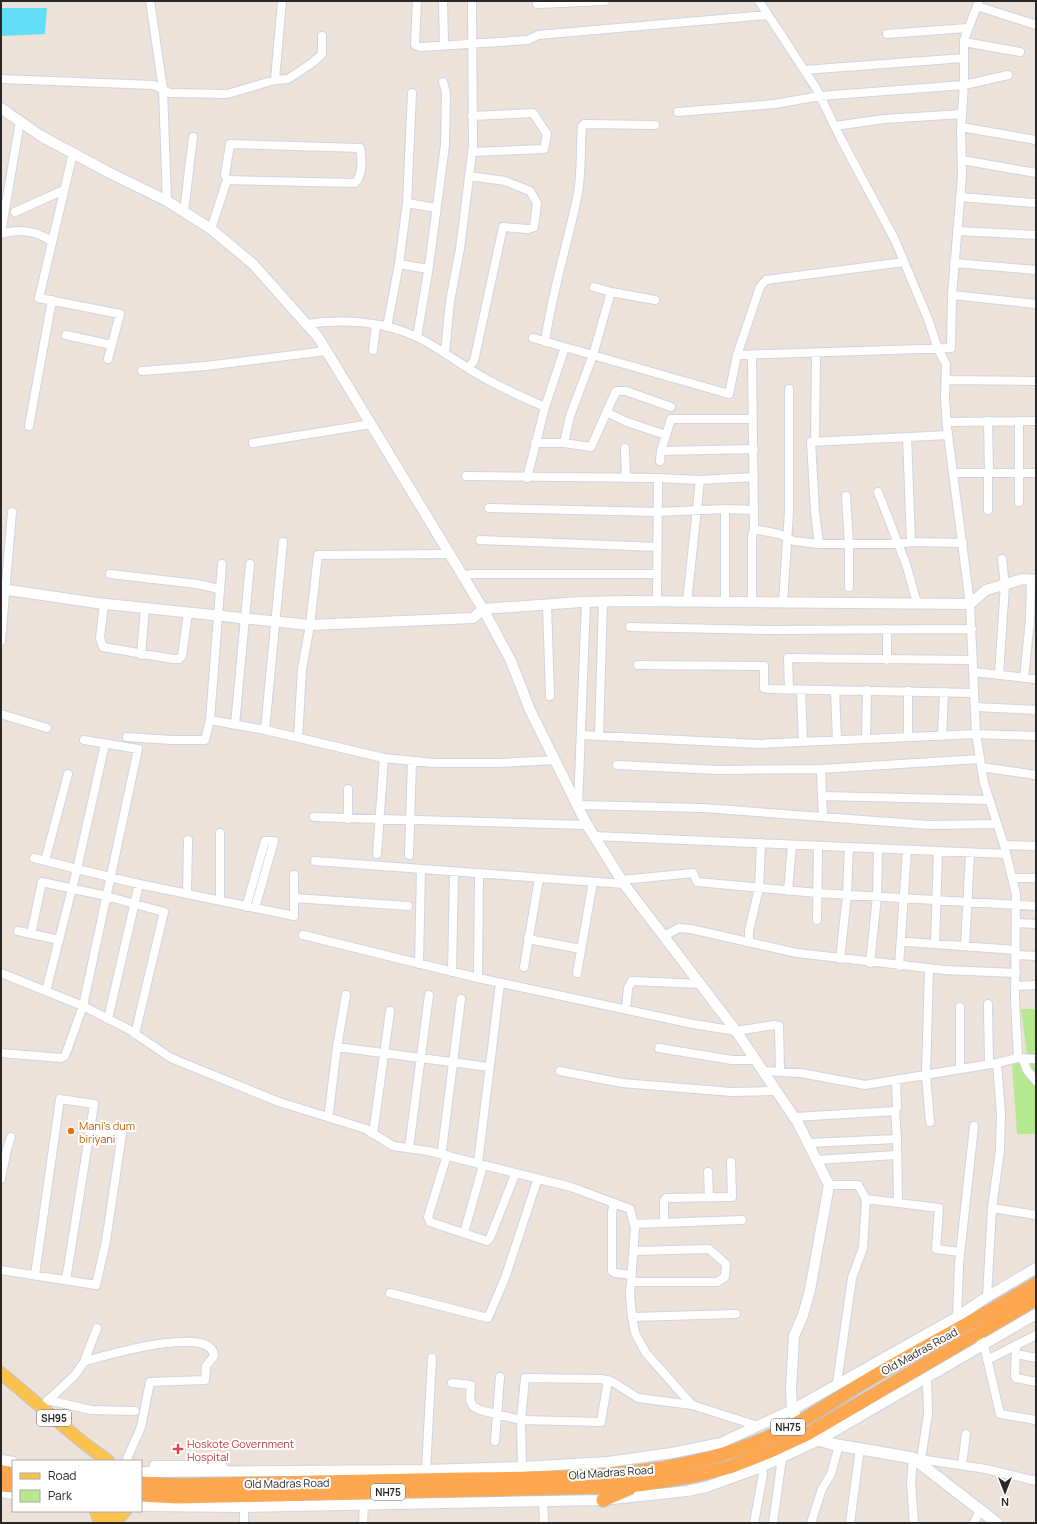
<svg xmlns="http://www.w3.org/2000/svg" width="1037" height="1524" font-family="Manrope,sans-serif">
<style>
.green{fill:#b6e890}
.water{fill:#62def8}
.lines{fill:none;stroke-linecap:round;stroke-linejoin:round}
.minor-casing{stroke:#ced4e3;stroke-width:10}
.tertiary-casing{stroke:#ced4e3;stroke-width:12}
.secondary-casing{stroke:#ced4e3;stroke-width:13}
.primary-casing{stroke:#c3c3c3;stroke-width:14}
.trunk-casing{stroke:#c3c3c3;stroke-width:15}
.minor{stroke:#fff;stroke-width:8}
.tertiary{stroke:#fff;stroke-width:10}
.secondary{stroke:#fff;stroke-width:11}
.primary{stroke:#fbc34e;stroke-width:12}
.trunk{stroke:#fda850;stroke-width:13}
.food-dot{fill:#e8710a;stroke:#fff;stroke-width:1.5}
.health-dot{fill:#e0444e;stroke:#fff;stroke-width:1.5}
.labels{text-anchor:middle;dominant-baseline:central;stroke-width:4;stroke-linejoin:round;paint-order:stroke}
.shield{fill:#fff;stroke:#686868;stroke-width:1}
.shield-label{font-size:10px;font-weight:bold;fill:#282828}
.food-label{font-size:11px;fill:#c56008;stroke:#fff;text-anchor:start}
.street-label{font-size:11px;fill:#282828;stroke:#fff}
.health-label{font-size:11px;fill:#be3a42;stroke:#fff;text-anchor:start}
</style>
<rect width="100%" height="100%" fill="#ece2d9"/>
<!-- green -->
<path class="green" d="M 1021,1009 L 1036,1009 L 1036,1134 L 1017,1134 L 1012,1064 L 1028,1062 Z"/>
<!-- water -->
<path class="water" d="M 1,8 L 47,8 L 45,34 L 1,36 Z"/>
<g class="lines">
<!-- minor casing -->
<g class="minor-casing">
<path id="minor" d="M 150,1 L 163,89 L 167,201
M 417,1 L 415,45 L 421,47 L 528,40 L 538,35 L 768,15
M 443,1 L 444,46
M 759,1 L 816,88 L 841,139 L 895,240 L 928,319 L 938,349 L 946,364 L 945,398 L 947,427 L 970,604 L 976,734 L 984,783 L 1004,845 L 1016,894 L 1015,1001 L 1018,1058
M 537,4 L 605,1
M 977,6 L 1036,25
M 887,34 L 967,28
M 964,42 L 1020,52
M 804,70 L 964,58
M 1,79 L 154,85 L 170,93 L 227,94 L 275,80 L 288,79 L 312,63 L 322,54 L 322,36
M 275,80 L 282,1
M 678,112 L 775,104 L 820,96 L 964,85 L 1008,75
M 472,116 L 533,113 L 547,134 L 544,149 L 472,152
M 835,126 L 884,119 L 962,114
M 961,127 L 1036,140
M 73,153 L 39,298 L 120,314 L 108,359
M 962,160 L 1036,173
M 960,197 L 1033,203
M 407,203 L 436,208
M 15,212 L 64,190
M 184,212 L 193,137
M 211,229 L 227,180 L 355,183 C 363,175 362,159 360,148 L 230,144 L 225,175
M 957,231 L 1036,235
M 1,233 L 20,121
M 1,234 C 18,228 38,231 52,242
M 954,263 L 1036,270
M 399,264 L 428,269
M 594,287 L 611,292
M 952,295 L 1036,304
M 307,324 C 343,319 384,321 417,337 C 443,350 465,368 490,381 C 508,391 527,399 545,407
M 387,327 L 399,264 L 407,203 L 412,93
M 66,335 L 112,345
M 417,337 L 429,266 L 445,145 L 446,93 L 443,82
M 533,338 L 729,394 L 737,355 L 760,287 L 766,280 L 904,262
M 545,342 C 552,291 568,243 578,193 C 582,170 580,148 582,126 L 584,124 L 655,125
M 373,350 L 376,325
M 445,353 L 450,301 L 460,249 L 473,145 L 472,1
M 737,355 L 951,348 L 952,295 L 962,176 L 961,127 L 964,85 L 964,40 L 979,1
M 752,355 L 754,529 L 752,537 L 752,602
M 468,368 L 474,361 L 503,227 L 528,229 L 534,227 L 537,203 L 530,191 L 505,181 L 469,176
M 142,371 L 206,366 L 326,351
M 946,380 L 1036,381
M 608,413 L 627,422 L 666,435
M 753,419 L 671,419 L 661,451 L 754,449
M 988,421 L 989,473
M 947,422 L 1036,421
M 29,426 L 52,300
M 907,437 L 911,542
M 815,441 L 816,353
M 253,443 L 371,424
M 535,443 L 564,443 L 591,447 L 616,391 L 626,391 L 671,407
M 564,443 L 570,416 L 593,355 L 611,292 L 655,300
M 625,448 L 626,478
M 660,461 L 661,451
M 954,473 L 1036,473
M 988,473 L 988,510
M 466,476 L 658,478
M 527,478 L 545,407 L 565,347
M 878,492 L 906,564 L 917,603
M 846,496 L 849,544 L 849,587
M 1019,502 L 1019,421
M 489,508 L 658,512 L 725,509 L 754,510
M 725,509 L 725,602
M 754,529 L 779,534 L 794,541 L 819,544 L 897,544 L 911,542 L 963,543
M 480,540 L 657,547
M 819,544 L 815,512 L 811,442 L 948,435
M 110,574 L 197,584 L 219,589
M 462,576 L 472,574 L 657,574
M 586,602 L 578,805 L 703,808 L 929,825 L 997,824
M 657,602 L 658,478 L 700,480
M 687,602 L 700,480 L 754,477
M 783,602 L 789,512 L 789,389
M 104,604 L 100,638 L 103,647 L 173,659 L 179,659 L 182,656 L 188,613
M 547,605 L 550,696
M 630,627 L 768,630 L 972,629
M 1,641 L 12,512
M 141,655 L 145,608
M 887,660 L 887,629
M 638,665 L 764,666 L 764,688 L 770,689 L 974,693
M 973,672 L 1036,679
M 999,675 L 1005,585 L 1002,559
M 1024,678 L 1030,620 L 1031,580
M 789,689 L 788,658 L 973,660
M 801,690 L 803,742
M 835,690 L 837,740
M 908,691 L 908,737
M 975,707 L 1036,710
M 1,714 L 47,728
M 210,720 L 222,564
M 235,725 L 250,564
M 265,730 L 283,542
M 581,735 L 759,744 L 976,734 L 1036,736
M 599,736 L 603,602
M 942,736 L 944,692
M 127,737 L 172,740 L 205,740 L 210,720 L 265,730 L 384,758 L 434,763 L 501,763 L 555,760
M 298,738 L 302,669 L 310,625 L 318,555 L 449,554
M 866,739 L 867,690
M 980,759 L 821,769 L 822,796 L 989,800
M 617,765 L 717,770 L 821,769
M 981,767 L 1036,775
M 822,796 L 823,817
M 314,817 L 587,825
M 348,819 L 348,789
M 594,836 L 1006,854
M 1004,845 L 1036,846
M 377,854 L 384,758
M 409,855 L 412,761
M 34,858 L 77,869 L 105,744
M 45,861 L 68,774
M 315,861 L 624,884
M 1013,878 L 1036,878
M 622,880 L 693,873 L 697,882 L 817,893 L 1036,906
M 788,891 L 792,845
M 187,894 L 188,840
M 294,898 L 408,906
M 220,901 L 220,833
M 246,907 L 265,841 L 274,841 L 255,908
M 817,920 L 818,846
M 1017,923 L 1036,924
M 18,931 L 59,940
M 31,934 L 42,882 L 106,896 L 164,912 L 135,1034
M 303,935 L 478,978 L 693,1024 L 736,1031 L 774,1025 L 779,1026 L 780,1072
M 664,936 L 679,928 L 691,929 L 797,953 L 945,970 L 1016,973
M 528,939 L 581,949
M 749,942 L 749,931 L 759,888 L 761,843
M 907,942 L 1016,950
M 935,944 L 938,851
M 965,946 L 970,853
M 1016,955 L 1036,956
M 840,959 L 847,895 L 849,847
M 870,963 L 877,897 L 878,849
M 419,964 L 421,869
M 899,966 L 907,850
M 524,967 L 539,878
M 929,968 L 926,1075 L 930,1122
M 452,972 L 454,872
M 1,973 L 83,1006 L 128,1029 L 171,1058 L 279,1102 L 366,1129 L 393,1146 L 428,1151 L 571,1187 L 630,1209 L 635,1228 L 630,1295 L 632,1317 L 635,1333 L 646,1353 L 692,1405 L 758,1426
M 577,973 L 593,882
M 478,978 L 479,874
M 1015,986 L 1036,985
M 46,991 L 77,869 L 139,884 L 294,916 L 294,875
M 988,1004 L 989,1064
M 960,1007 L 960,1069
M 626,1009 L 628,988 L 632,981 L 700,984
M 108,1019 L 139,884
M 337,1047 L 346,995
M 659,1048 L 732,1060 L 756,1060
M 1,1053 L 61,1058 L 65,1056 L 83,1006 L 138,749 L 84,740
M 1023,1059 L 1027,1070 L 1036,1081
M 997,1063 L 1018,1058 L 1036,1059
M 560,1071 L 622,1083 L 732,1092 L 777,1091
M 763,1071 L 801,1073 L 865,1085 L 997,1063 L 1001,1114 L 1000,1150 L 992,1208 L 987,1297
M 896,1080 L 897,1107 L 895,1111 L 897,1139 L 898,1203
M 329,1112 L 337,1047 L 489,1067
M 795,1117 L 895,1111
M 373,1134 L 390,1011
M 808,1143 L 897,1139
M 409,1148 L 429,995
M 442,1150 L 461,999
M 447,1155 L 428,1217 L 430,1222 L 487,1241 L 490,1238 L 514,1177
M 817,1160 L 896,1155
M 478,1163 L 500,983
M 708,1172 L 709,1197
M 1,1179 L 7,1149 L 11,1137
M 829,1185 L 858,1185 L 866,1199 L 863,1248 L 852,1278 L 837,1383
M 866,1199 L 939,1208 L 936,1249 L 960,1252
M 614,1203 L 612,1212 L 612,1271 L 615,1273 L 632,1275
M 992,1208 L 1036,1215
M 664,1223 L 664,1201 L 666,1198 L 732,1197 L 731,1162
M 634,1224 L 742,1220
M 464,1233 L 482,1169
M 1,1270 L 96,1285 L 106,1241 L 122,1134 L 90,1130 L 94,1104 L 60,1099 L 35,1275
M 66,1280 L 90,1130
M 632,1282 L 717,1282 L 725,1277 L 726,1264 L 709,1249 L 634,1251
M 390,1293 L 488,1318 L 505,1278 L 538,1178
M 632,1317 L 736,1314
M 957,1317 L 959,1264 L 974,1126
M 977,1334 L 984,1345 L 1000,1414 L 1036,1420
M 1016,1345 L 1015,1376 L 1016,1378 L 1036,1382
M 1016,1354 L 1036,1358
M 987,1360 L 1036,1335
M 84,1362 L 97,1328
M 452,1383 L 471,1385 L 470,1400 L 473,1406 L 480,1410 L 521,1420 L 601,1422 L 608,1380
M 48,1400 L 91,1410 L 135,1411
M 41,1407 L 75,1375 L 84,1362 L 89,1360 C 108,1355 212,1324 214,1356 L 206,1366 L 205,1380 L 150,1382 L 141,1427 L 126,1461
M 495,1441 L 500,1377
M 921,1459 L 928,1414 L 927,1379
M 962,1465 L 966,1434
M 522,1467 L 521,1420 L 525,1378 L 601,1379 L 613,1382 L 638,1398 L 692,1405
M 426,1470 L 432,1358
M 153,1473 L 154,1465 L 221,1465 L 228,1472
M 543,1501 L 544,1523
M 244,1523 L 244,1507
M 363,1523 L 364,1504
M 754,1523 L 763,1474 L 761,1467
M 773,1523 L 782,1458
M 811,1523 L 822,1489 L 831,1474 L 839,1445
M 850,1523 L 860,1448
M 914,1523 L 911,1483 L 913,1458 L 986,1469 L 1036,1481
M 974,1523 L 980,1510"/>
</g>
<!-- tertiary casing -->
<g class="tertiary-casing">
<path id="tertiary" d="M 1,108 L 41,136 L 108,172 L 167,201 L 211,229 L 253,264 L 318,337 L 483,609 L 511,661 L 530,710 L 587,825 L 624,884 L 736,1031 L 798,1123 L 829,1185 L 810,1290 L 803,1315 L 794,1336 L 791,1389 L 792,1410
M 1,589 L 97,603 L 310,625 L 473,618 L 483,609 L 581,602 L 628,601 L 970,604 L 986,590 L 1023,579 L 1036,580
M 1,1460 L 13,1462
M 141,1472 L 426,1470 L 522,1467 L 608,1462 L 672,1453 L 721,1443 L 792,1410 L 957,1317 L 987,1297 L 1036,1268
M 1,1492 L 13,1494
M 141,1506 L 244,1507 L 603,1500 L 687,1491 L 706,1487 L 761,1467 L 819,1440 L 1036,1314"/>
</g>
<!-- secondary casing -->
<g class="secondary-casing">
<path id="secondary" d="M 792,1410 L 799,1422
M 809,1433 L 819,1440 L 832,1444 L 913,1458 L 997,1523"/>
</g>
<!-- primary casing -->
<g class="primary-casing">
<path id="primary" d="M 1,1373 L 80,1440 L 108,1461
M 96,1511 L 100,1523
M 102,1523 L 111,1511
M 114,1523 L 125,1511"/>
</g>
<!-- trunk casing -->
<g class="trunk-casing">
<path id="trunk" d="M 1,1472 L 13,1474
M 141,1483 L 177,1485 C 273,1483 368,1481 464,1479 C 549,1478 649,1479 730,1452 C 760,1442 789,1429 816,1412 C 833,1402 849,1391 866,1381 C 922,1348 980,1318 1036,1284
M 1,1485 L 13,1486
M 141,1495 L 177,1497 L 600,1487 L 638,1485 L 693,1476 L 730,1467 L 768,1452 L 809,1433 L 1036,1299
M 603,1500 L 629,1489"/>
</g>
<!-- minor -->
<use href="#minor" class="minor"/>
<!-- tertiary -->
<use href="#tertiary" class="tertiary"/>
<!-- secondary -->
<use href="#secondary" class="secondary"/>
<!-- primary -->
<use href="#primary" class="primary"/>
<!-- trunk -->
<use href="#trunk" class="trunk"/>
</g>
<!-- markers -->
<circle class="food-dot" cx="71" cy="1131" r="4"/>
<path class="health-dot" d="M176 1443h4v4h4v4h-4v4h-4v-4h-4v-4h4z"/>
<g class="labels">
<!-- shield labels -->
<g class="shield">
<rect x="37" y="1410" width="34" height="16" rx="3"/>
<rect x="771" y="1419" width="34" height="16" rx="3"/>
<rect x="371" y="1484" width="34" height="16" rx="3"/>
</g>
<g class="shield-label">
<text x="54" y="1418">SH95</text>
<text x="788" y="1427">NH75</text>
<text x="388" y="1492">NH75</text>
</g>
<!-- food labels -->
<g class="food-label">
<text x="79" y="1125">Mani's dum<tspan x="79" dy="13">biriyani</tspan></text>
</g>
<!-- street labels -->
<g class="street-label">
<text transform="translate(919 1351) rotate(-29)">Old Madras Road</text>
<text transform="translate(611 1472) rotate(-4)">Old Madras Road</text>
<text transform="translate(287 1483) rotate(-1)">Old Madras Road</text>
</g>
<!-- health labels -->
<g class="health-label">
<text x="187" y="1443">Hoskote Government<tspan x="187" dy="13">Hospital</tspan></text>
</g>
</g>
<!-- border -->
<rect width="1037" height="1524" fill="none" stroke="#282828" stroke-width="4"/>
<!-- legend -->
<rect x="12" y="1460" width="130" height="52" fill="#ffffff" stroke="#a9a9a9"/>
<rect x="20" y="1473" width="20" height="6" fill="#fbc34e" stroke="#a9a9a9"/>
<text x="48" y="1480" font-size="12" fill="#282828">Road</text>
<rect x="20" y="1490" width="20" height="12" fill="#b6e890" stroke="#a9a9a9"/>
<text x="48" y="1500" font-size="12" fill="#282828">Park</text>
<!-- north arrow -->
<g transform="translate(1005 1492) rotate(180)" stroke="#ffffff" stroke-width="3" paint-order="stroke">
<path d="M0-3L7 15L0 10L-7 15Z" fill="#282828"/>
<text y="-6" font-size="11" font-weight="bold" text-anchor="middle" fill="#282828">N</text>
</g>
</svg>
